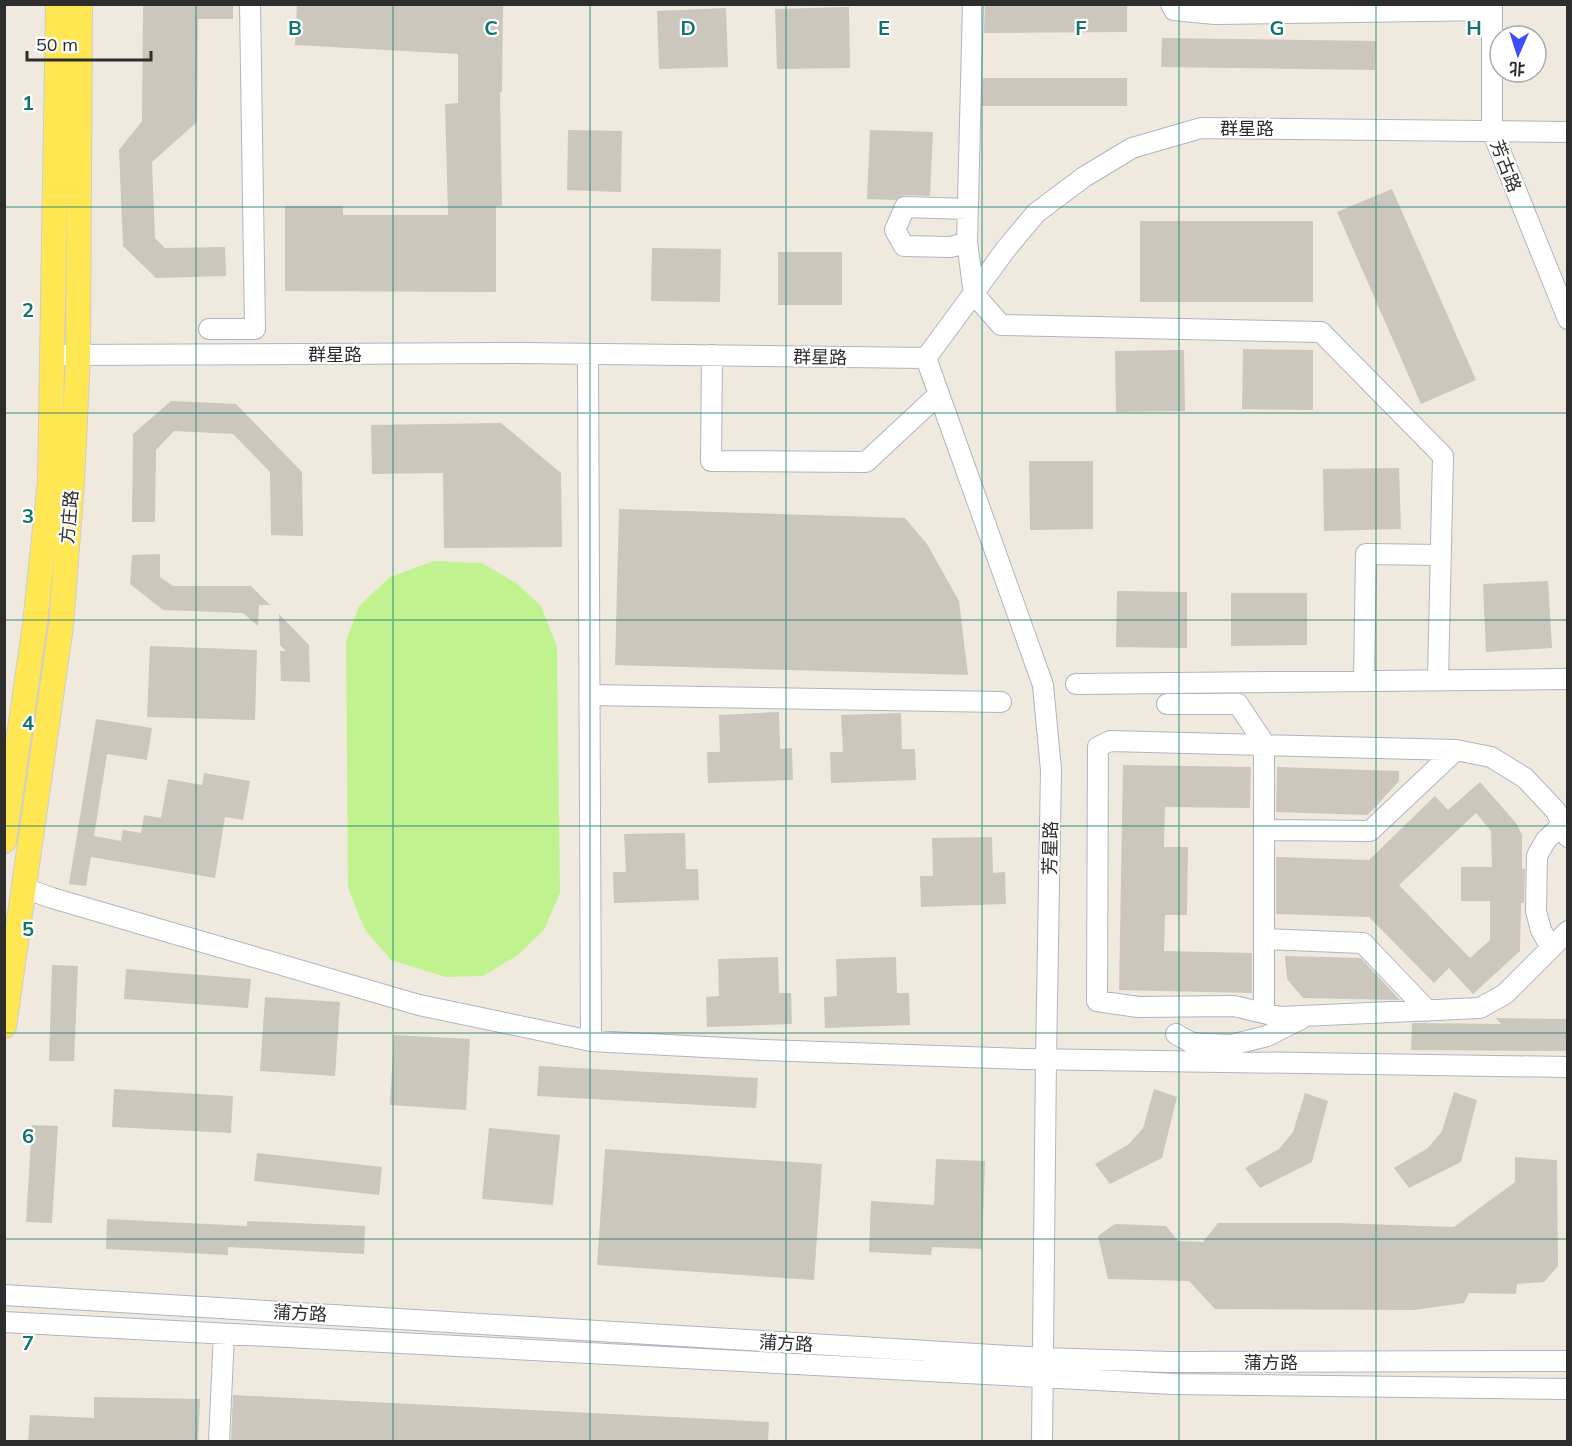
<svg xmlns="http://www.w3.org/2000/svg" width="1572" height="1446" font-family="Mulish,'Noto Sans SC',sans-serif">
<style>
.pitch{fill:#c0f390}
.building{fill:#cbc7bd;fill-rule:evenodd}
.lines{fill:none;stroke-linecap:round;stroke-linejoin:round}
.minor-casing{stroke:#b2b3c2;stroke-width:22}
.major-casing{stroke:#cdcdcd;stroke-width:26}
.minor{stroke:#fff;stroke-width:20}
.major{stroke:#ffe754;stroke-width:24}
.grid{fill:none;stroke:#0f766e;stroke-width:1.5;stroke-opacity:0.55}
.labels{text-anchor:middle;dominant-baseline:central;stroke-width:4.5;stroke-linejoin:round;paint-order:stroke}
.street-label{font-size:18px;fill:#2d2d2d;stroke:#fff}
.grid-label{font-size:20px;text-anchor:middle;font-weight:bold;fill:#0f766e;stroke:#fff;stroke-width:4.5;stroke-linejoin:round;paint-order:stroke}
</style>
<rect width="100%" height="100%" fill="#f0eade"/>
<!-- pitch -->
<path class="pitch" d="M 434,561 L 482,563 L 516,583 L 541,606 L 557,647 L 560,893 L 544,930 L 518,955 L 483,976 L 445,977 L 391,960 L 365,930 L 348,888 L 346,641 L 359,606 L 390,577 Z"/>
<!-- building -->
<path class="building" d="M 143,4 L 233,4 L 233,19 L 198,19 L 197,122 L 152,162 L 155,238 L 165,248 L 225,247 L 226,276 L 156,278 L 123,246 L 119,150 L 142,121 Z
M 297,4 L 503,4 L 502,92 L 500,92 L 502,206 L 496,206 L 496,292 L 285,291 L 285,206 L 343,206 L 343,215 L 448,215 L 445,104 L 458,103 L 458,54 L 295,45 Z
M 985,4 L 1127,4 L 1127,32 L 984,33 Z
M 849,7 L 850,68 L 777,69 L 775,9 Z
M 726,8 L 728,67 L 659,69 L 657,11 Z
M 1162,38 L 1376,41 L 1375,70 L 1161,67 Z
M 983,78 L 1127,78 L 1127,106 L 982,106 Z
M 568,130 L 622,131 L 621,192 L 567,190 Z
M 870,130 L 933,132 L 930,196 L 905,195 L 896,200 L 867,199 Z
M 1392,189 L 1476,380 L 1421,404 L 1337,212 Z
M 1140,221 L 1313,221 L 1313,302 L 1140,302 Z
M 652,248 L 721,249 L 720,302 L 651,301 Z
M 778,252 L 842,252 L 842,305 L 778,305 Z
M 1243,349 L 1313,350 L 1313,410 L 1242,409 Z
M 1184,350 L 1185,411 L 1116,412 L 1115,351 Z
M 171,401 L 236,404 L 302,472 L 303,536 L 271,535 L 270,472 L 233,434 L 174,431 L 156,450 L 155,522 L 132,522 L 133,434 Z
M 501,423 L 561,473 L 562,547 L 444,548 L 443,473 L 372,474 L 371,425 Z
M 1029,461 L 1093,461 L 1093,529 L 1030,530 Z
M 1399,468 L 1401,529 L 1324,531 L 1323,469 Z
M 619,509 L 905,518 L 927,544 L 959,601 L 968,675 L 615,665 Z
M 160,554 L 160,577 L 173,586 L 251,586 L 270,605 L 259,605 L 258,626 L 243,613 L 163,610 L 130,584 L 132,555 Z
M 1548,581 L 1552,648 L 1486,652 L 1483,584 Z
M 1117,591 L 1187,592 L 1187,648 L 1116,647 Z
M 1231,593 L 1307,593 L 1307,645 L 1231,646 Z
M 279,614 L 309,645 L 310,682 L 281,681 L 280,651 L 286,651 L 280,645 Z
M 150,646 L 257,650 L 255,720 L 147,717 Z
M 779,712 L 780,749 L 792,748 L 793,780 L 708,783 L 707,752 L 720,752 L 719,715 Z
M 901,713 L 902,749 L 915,749 L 916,780 L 831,783 L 830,752 L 843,752 L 841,715 Z
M 96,719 L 152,728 L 147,760 L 107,754 L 94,836 L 121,841 L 123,830 L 141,833 L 144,815 L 161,818 L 168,779 L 202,785 L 204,773 L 250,781 L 243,820 L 225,817 L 215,878 L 91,857 L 86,886 L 69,884 Z
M 1123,765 L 1251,767 L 1250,808 L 1165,807 L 1164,847 L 1188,847 L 1187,915 L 1165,915 L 1164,951 L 1252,953 L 1252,993 L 1119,990 Z
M 1277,767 L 1399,771 L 1399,781 L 1368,815 L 1276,812 Z
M 1480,782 L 1516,823 L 1522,835 L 1522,869 L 1525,869 L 1524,903 L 1521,903 L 1520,951 L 1473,994 L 1449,968 L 1434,983 L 1369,917 L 1276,914 L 1276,857 L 1369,860 L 1435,796 L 1448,810 ZM 1476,813 L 1491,831 L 1492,867 L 1461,867 L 1461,901 L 1490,901 L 1490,940 L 1470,958 L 1399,885 Z
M 685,833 L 686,869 L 698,869 L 699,900 L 614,903 L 613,872 L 626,872 L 624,834 Z
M 992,837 L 993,873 L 1005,872 L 1006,904 L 921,907 L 920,876 L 933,876 L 932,838 Z
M 1285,956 L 1361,958 L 1400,1000 L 1303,998 L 1287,979 Z
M 778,957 L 779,993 L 791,993 L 792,1024 L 707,1027 L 706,997 L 719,996 L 718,959 Z
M 896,957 L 897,993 L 909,993 L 910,1025 L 825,1028 L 824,997 L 837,996 L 836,959 Z
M 52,965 L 78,966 L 74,1061 L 49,1061 Z
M 126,969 L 251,979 L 248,1008 L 124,999 Z
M 265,997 L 340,1002 L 335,1076 L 260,1071 Z
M 1496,1018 L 1568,1019 L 1568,1051 L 1411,1050 L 1412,1023 L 1501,1024 Z
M 394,1035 L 470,1039 L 466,1110 L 390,1105 Z
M 539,1066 L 758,1078 L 756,1108 L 537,1096 Z
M 114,1089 L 233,1096 L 231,1133 L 112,1127 Z
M 1154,1089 L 1177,1097 L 1162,1158 L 1110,1184 L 1095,1164 L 1129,1144 L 1143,1128 Z
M 1454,1092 L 1477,1100 L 1461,1162 L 1409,1188 L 1394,1168 L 1428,1148 L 1442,1131 Z
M 1305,1093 L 1328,1101 L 1312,1162 L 1260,1188 L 1245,1168 L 1279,1149 L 1293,1132 Z
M 32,1125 L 58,1126 L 52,1223 L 26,1222 Z
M 489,1128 L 560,1135 L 553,1205 L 482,1199 Z
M 605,1149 L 822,1164 L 814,1280 L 597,1265 Z
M 257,1153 L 382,1167 L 379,1195 L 254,1181 Z
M 1515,1157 L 1557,1160 L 1558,1266 L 1544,1282 L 1517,1284 L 1516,1294 L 1469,1293 L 1464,1303 L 1414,1310 L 1215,1309 L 1189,1281 L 1108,1279 L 1098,1236 L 1115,1224 L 1166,1226 L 1178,1241 L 1203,1242 L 1218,1223 L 1338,1223 L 1454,1227 L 1515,1182 Z
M 936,1159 L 985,1161 L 982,1249 L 932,1247 L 931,1255 L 869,1252 L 871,1201 L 934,1205 Z
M 107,1219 L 247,1226 L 247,1221 L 365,1226 L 364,1254 L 228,1247 L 228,1255 L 106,1249 Z
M 233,1395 L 769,1422 L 768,1442 L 231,1442 Z
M 94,1397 L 200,1399 L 198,1442 L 28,1442 L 30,1415 L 94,1418 Z"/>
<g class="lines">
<!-- minor casing -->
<g class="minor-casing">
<path id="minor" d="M 973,4 L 967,242 L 974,294 L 1001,325 L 1321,332 L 1443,456 L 1438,680
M 1171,4 L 1174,10 L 1215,14 L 1492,10
M 1492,4 L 1492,131 L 1568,319
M 967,242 L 951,247 L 904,246 L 895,230 L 905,207 L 968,209
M 209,329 L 255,329 L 250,4
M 588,354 L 591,1041
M 53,355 L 520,353 L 926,358
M 712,355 L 711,461 L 866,462 L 939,394
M 926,358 L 1043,685 L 1051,770 L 1046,1059 L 1042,1442
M 926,358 L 1006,249 L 1036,213 L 1084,177 L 1132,148 L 1201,128 L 1568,132
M 1364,681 L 1366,554 L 1441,555
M 1076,684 L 1568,679
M 590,695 L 1001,702
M 1167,704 L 1238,704 L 1264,743 L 1264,1013
M 1264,830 L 1370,831 L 1456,750
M 1568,837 L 1556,811 L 1525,778 L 1491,757 L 1456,750 L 1110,741 L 1098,747 L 1097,1001 L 1138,1007 L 1234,1006 L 1280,1017 L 1480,1008 L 1505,994 L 1568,931
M 24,888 L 52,898 L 419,1005 L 591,1041 L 763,1050 L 1025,1059 L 1568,1067
M 1264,939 L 1363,943 L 1428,1011
M 1551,948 L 1541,930 L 1536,911 L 1537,856 L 1546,840 L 1562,825
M 1176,1034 L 1192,1043 L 1231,1045 L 1267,1036 L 1301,1019
M 4,1295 L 1043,1358 L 1168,1362 L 1568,1361
M 4,1322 L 1173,1384 L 1568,1389
M 219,1442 L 224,1334"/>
</g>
<!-- major casing -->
<g class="major-casing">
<path id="major" d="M 4,841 L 35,624 L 50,481 L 58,4
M 4,1026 L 61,626 L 72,482 L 78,356 L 80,4"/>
</g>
<!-- minor -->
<use href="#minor" class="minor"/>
<!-- major -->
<use href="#major" class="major"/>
</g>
<!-- grid -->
<path class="grid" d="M 196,4 L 196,1442M 393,4 L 393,1442M 590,4 L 590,1442M 786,4 L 786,1442M 982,4 L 982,1442M 1179,4 L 1179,1442M 1376,4 L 1376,1442M 4,207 L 1568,207M 4,413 L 1568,413M 4,620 L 1568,620M 4,826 L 1568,826M 4,1033 L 1568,1033M 4,1239 L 1568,1239"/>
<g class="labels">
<!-- street labels -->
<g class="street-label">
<text x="1247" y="128">群星路</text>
<text transform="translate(1506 166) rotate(69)">芳古路</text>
<text x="335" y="354">群星路</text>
<text transform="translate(820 357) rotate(1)">群星路</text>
<text transform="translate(69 517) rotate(-85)">方庄路</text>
<text transform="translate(1050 848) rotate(-89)">芳星路</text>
<text transform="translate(300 1313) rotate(3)">蒲方路</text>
<text transform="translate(786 1343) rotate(3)">蒲方路</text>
<text x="1271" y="1362">蒲方路</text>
</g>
</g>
<g class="grid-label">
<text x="295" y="35">B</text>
<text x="491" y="35">C</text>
<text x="688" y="35">D</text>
<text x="884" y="35">E</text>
<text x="1081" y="35">F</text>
<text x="1277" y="35">G</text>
<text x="1474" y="35">H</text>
<text x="28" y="110">1</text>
<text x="28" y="317">2</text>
<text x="28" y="523">3</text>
<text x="28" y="730">4</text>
<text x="28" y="936">5</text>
<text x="28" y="1143">6</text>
<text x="28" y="1350">7</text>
</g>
<!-- border -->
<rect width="1572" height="1446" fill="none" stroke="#2d2d2d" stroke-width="12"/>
<!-- north arrow -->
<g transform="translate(1518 54) rotate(183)"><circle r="28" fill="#ffffff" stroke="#ababab" stroke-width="1.5"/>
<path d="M0-4.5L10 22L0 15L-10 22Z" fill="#3c4eff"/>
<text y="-9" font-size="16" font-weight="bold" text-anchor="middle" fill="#2d2d2d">北</text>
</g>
<!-- scale -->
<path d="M27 51v9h124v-9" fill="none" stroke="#2d2d2d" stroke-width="3"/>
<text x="36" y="51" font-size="18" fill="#2d2d2d" stroke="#ffffff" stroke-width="4.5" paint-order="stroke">50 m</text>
</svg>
